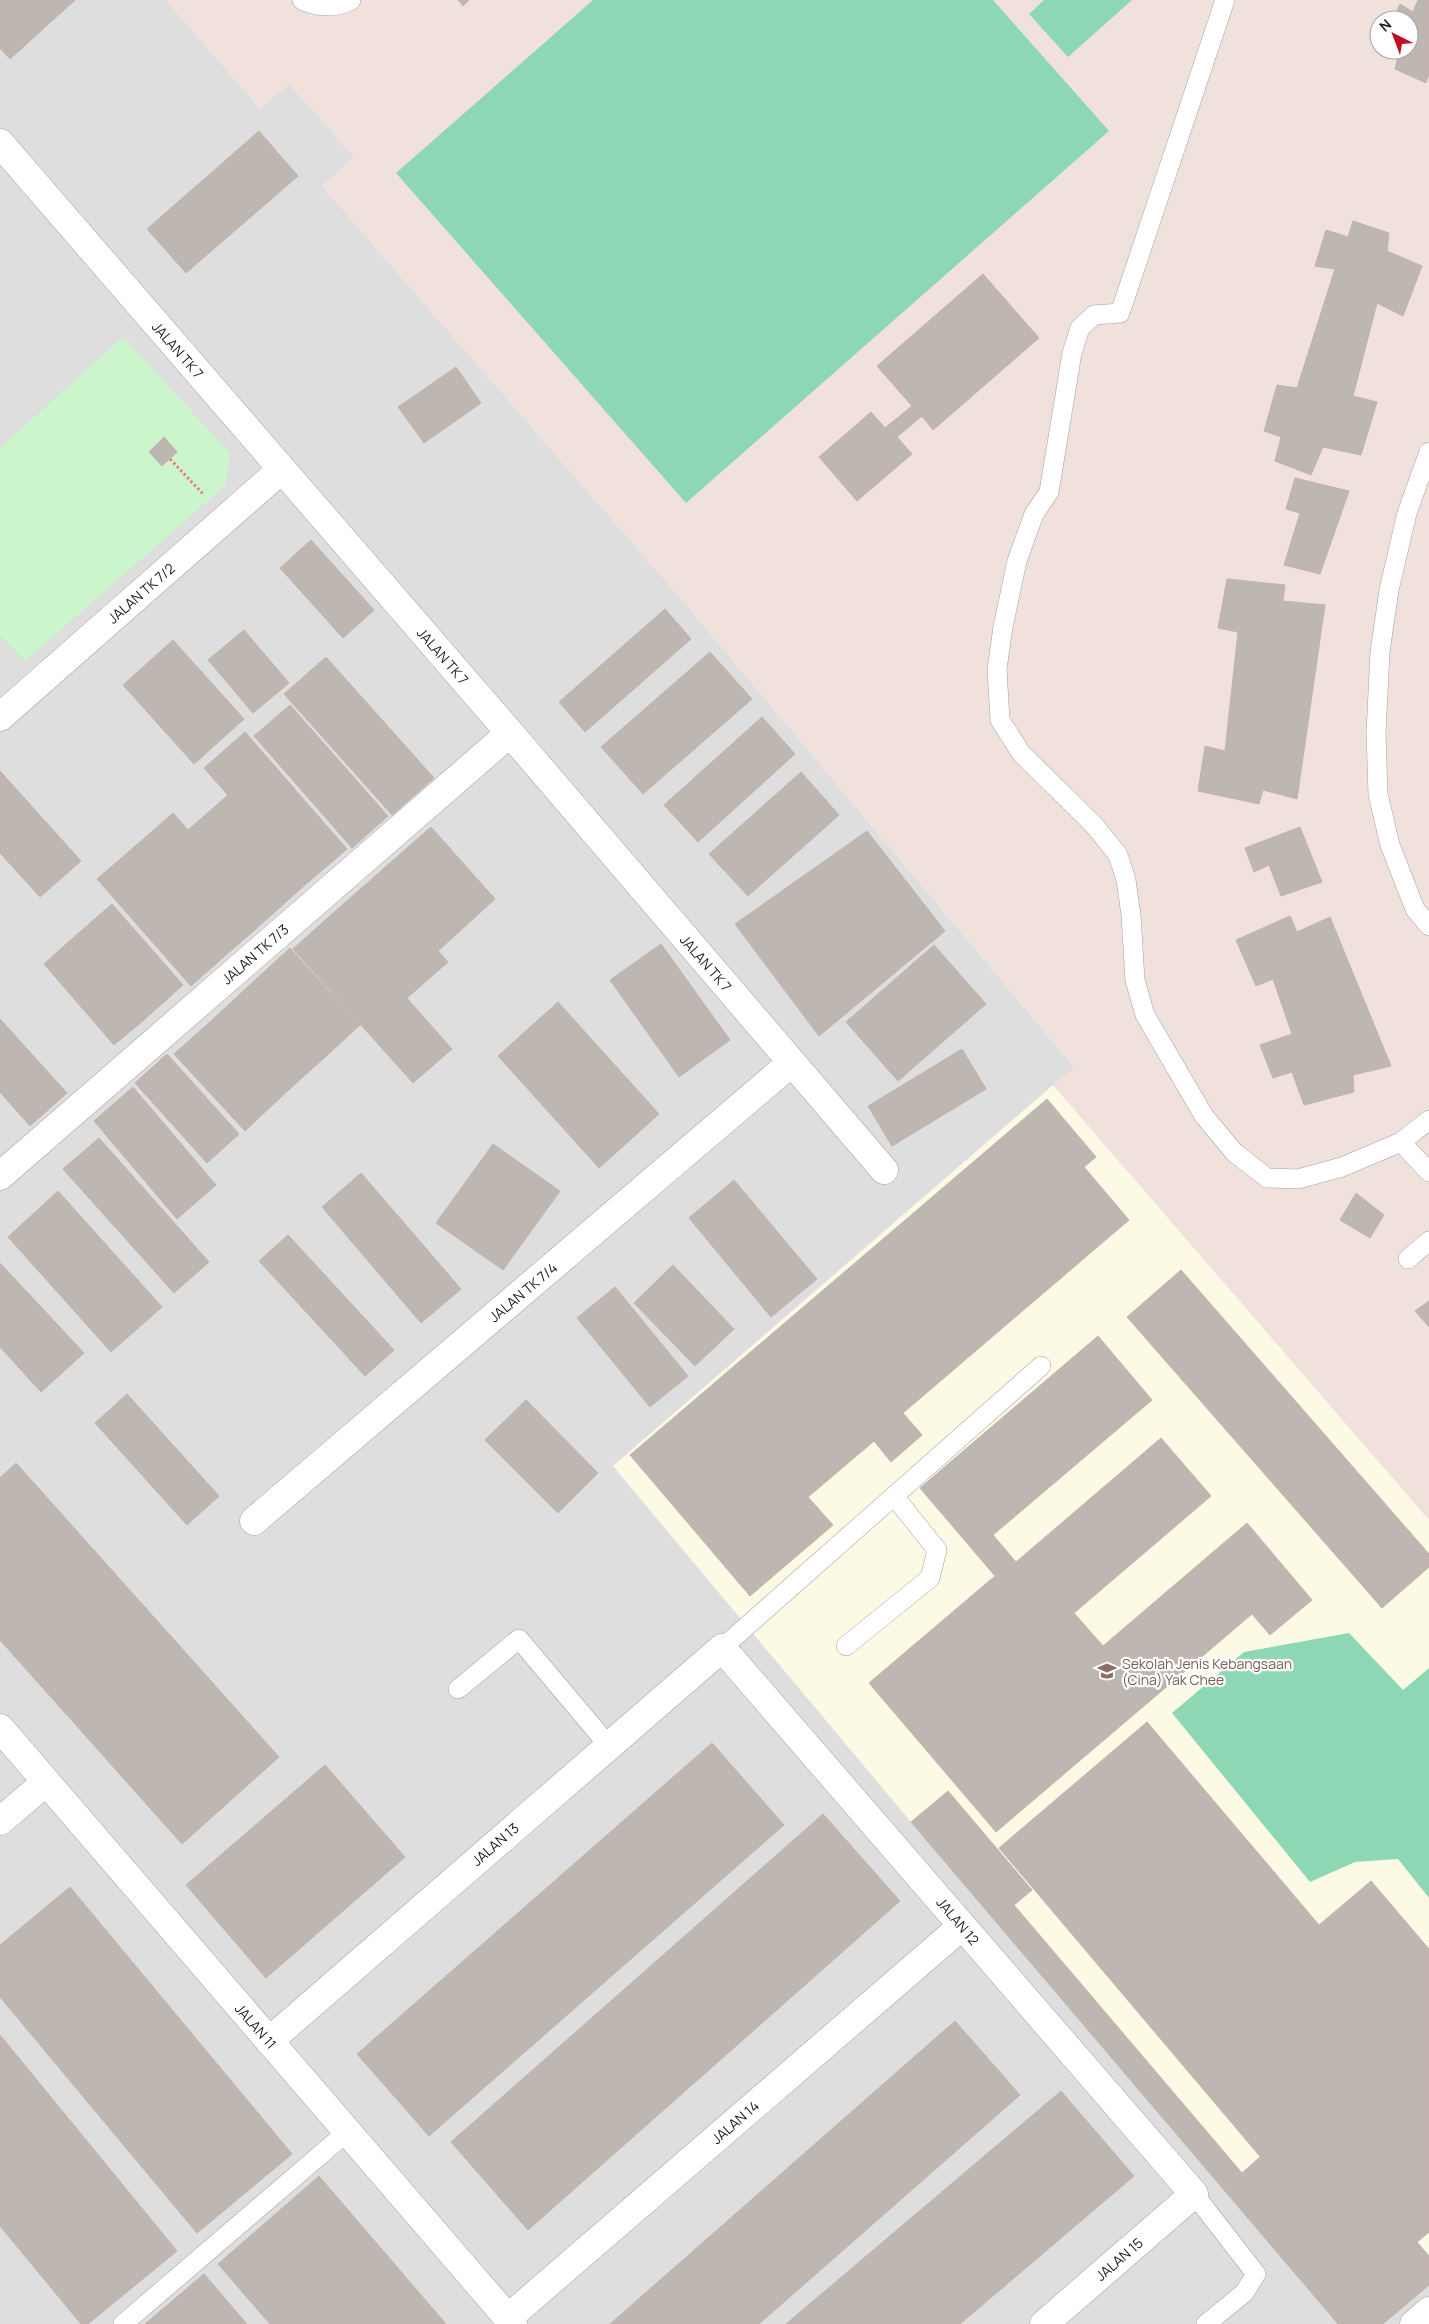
<svg xmlns="http://www.w3.org/2000/svg" width="1429" height="2324" font-family="Manrope,sans-serif">
<style>
.residential{fill:#dfdede}
.education{fill:#fcfae5}
.military{fill:#f0e1dd;fill-rule:evenodd}
.park{fill:#cbf5ca}
.pitch{fill:#8ed7b4}
.building{fill:#beb6b1;stroke:#c1b3ac}
.lines{fill:none;stroke-linecap:round;stroke-linejoin:round}
.service-casing{stroke:#a2a2a2;stroke-width:20}
.minor-casing{stroke:#a2a2a2;stroke-width:29}
.path{stroke:#ee7c7c;stroke-width:3;stroke-dasharray:2.5 2.5;stroke-linecap:butt}
.service{stroke:#fff;stroke-width:19}
.minor{stroke:#fff;stroke-width:28}
.labels{text-anchor:middle;dominant-baseline:central;stroke-width:4.5;stroke-linejoin:round;paint-order:stroke}
.street-label{font-size:14px;fill:#212121;stroke:#fff}
.education-label{font-size:14px;fill:#785e54;stroke:#fff;text-anchor:start}
</style>
<rect width="100%" height="100%" fill="#f0ede8"/>
<!-- residential -->
<path class="residential" d="M 0,0 L 166,0 L 260,109 L 289,84 L 355,157 L 322,186 L 682,600 L 1075,1068 L 613,1466 L 911,1822 L 1338,2324 L 0,2324 Z
M 1429,2278 L 1429,2324 L 1376,2324 Z"/>
<!-- education -->
<path class="education" d="M 1053,1085 L 1429,1520 L 1429,2285 L 1383,2324 L 1338,2324 L 911,1822 L 613,1466 Z"/>
<!-- military -->
<path class="military" d="M 166,0 L 1429,0 L 1429,1520 L 1053,1085 L 1075,1067 L 682,600 L 322,186 L 354,157 L 289,84 L 260,109 ZM 1379,20 L 1409,20 L 1409,50 L 1379,50 Z"/>
<!-- park -->
<path class="park" d="M 123,337 L 230,453 L 226,485 L 25,661 L 0,635 L 0,448 Z"/>
<!-- pitch -->
<path class="pitch" d="M 593,0 L 993,0 L 1109,131 L 686,503 L 396,173 Z
M 1044,0 L 1132,0 L 1068,57 L 1029,14 Z
M 1349,1633 L 1403,1690 L 1429,1668 L 1429,1898 L 1398,1859 L 1355,1862 L 1310,1882 L 1172,1713 L 1244,1652 Z"/>
<!-- building -->
<path class="building" d="M 0,0 L 75,0 L 10,59 L 0,48 Z
M 458,0 L 469,0 L 463,6 Z
M 1418,0 L 1429,0 L 1429,74 L 1426,83 L 1395,69 L 1399,53 L 1391,50 L 1409,50 L 1409,20 L 1393,20 L 1400,4 L 1413,12 Z
M 259,131 L 298,176 L 186,273 L 147,229 Z
M 1353,221 L 1389,233 L 1387,251 L 1422,266 L 1403,316 L 1377,303 L 1353,396 L 1377,402 L 1361,455 L 1323,447 L 1311,475 L 1275,461 L 1281,437 L 1264,431 L 1277,385 L 1297,388 L 1335,269 L 1315,266 L 1326,230 L 1348,237 Z
M 983,274 L 1039,338 L 933,430 L 922,416 L 897,437 L 912,454 L 857,501 L 819,457 L 871,412 L 885,428 L 912,406 L 877,366 Z
M 456,367 L 481,403 L 424,443 L 398,407 Z
M 164,437 L 177,452 L 162,466 L 149,452 Z
M 1295,478 L 1349,491 L 1320,574 L 1284,565 L 1300,513 L 1286,509 Z
M 311,540 L 374,610 L 343,638 L 280,568 Z
M 1227,579 L 1285,585 L 1283,601 L 1325,605 L 1297,799 L 1263,790 L 1259,804 L 1198,791 L 1205,746 L 1225,751 L 1238,632 L 1218,628 Z
M 665,609 L 691,639 L 585,732 L 559,702 Z
M 244,630 L 289,683 L 253,713 L 208,660 Z
M 173,640 L 244,719 L 194,764 L 123,685 Z
M 710,652 L 752,699 L 643,794 L 601,747 Z
M 326,657 L 434,778 L 392,815 L 284,694 Z
M 290,705 L 388,816 L 352,848 L 254,736 Z
M 762,717 L 795,754 L 698,842 L 664,805 Z
M 245,732 L 347,849 L 306,884 L 204,768 Z
M 0,771 L 81,861 L 40,897 L 0,853 Z
M 801,772 L 839,815 L 748,896 L 709,854 Z
M 228,795 L 306,884 L 267,919 L 188,830 Z
M 173,813 L 267,919 L 226,955 L 133,848 Z
M 431,827 L 495,899 L 438,951 L 373,878 Z
M 1300,827 L 1322,882 L 1281,896 L 1269,865 L 1254,872 L 1245,848 Z
M 867,831 L 945,931 L 819,1036 L 735,924 Z
M 133,848 L 226,955 L 191,986 L 97,879 Z
M 373,878 L 448,962 L 407,998 L 332,914 Z
M 112,904 L 183,985 L 145,1019 L 74,937 Z
M 332,914 L 452,1049 L 413,1083 L 293,949 Z
M 1290,916 L 1297,932 L 1330,917 L 1391,1066 L 1353,1075 L 1354,1092 L 1304,1105 L 1292,1072 L 1273,1078 L 1260,1045 L 1292,1034 L 1273,979 L 1256,986 L 1236,940 Z
M 74,937 L 145,1019 L 114,1045 L 44,964 Z
M 661,944 L 730,1040 L 679,1077 L 610,980 Z
M 934,945 L 986,1004 L 898,1081 L 846,1022 Z
M 290,948 L 360,1025 L 323,1059 L 253,982 Z
M 253,982 L 323,1059 L 282,1096 L 212,1020 Z
M 558,1002 L 659,1114 L 599,1168 L 498,1056 Z
M 0,1019 L 67,1093 L 30,1126 L 0,1092 Z
M 212,1020 L 282,1096 L 245,1131 L 174,1054 Z
M 962,1049 L 986,1089 L 892,1146 L 868,1106 Z
M 167,1054 L 239,1134 L 207,1163 L 135,1083 Z
M 133,1087 L 216,1185 L 177,1219 L 94,1121 Z
M 1047,1099 L 1096,1157 L 1084,1167 L 1129,1220 L 903,1413 L 922,1435 L 891,1462 L 874,1441 L 808,1497 L 833,1525 L 750,1596 L 630,1455 Z
M 99,1138 L 209,1262 L 174,1293 L 63,1169 Z
M 493,1144 L 560,1191 L 503,1270 L 436,1223 Z
M 361,1173 L 461,1289 L 421,1323 L 322,1207 Z
M 734,1180 L 817,1279 L 771,1317 L 689,1218 Z
M 58,1191 L 162,1307 L 111,1352 L 8,1237 Z
M 1356,1193 L 1384,1215 L 1370,1238 L 1340,1220 Z
M 288,1235 L 394,1350 L 365,1376 L 259,1261 Z
M 0,1263 L 84,1353 L 41,1392 L 0,1347 Z
M 673,1265 L 734,1329 L 695,1366 L 634,1303 Z
M 1181,1270 L 1429,1554 L 1429,1567 L 1382,1608 L 1127,1317 Z
M 615,1287 L 688,1376 L 650,1407 L 577,1318 Z
M 1429,1301 L 1429,1327 L 1415,1311 Z
M 1098,1336 L 1152,1400 L 993,1535 L 1016,1562 L 1161,1438 L 1211,1496 L 1074,1613 L 1103,1646 L 1247,1523 L 1312,1600 L 1270,1635 L 1252,1614 L 996,1832 L 869,1683 L 995,1576 L 920,1488 Z
M 127,1394 L 219,1496 L 187,1525 L 95,1423 Z
M 526,1400 L 598,1473 L 558,1513 L 485,1440 Z
M 16,1463 L 279,1757 L 182,1844 L 0,1640 L 0,1478 Z
M 1147,1722 L 1319,1925 L 1371,1881 L 1429,1949 L 1429,2232 L 1368,2284 L 999,1848 Z
M 712,1743 L 784,1825 L 429,2136 L 357,2054 Z
M 325,1765 L 405,1857 L 266,1978 L 186,1885 Z
M 948,1791 L 1032,1890 L 1014,1905 L 1242,2173 L 1260,2157 L 1368,2284 L 1417,2242 L 1429,2256 L 1429,2285 L 1383,2324 L 1338,2324 L 911,1822 Z
M 823,1814 L 900,1901 L 528,2230 L 451,2142 Z
M 70,1887 L 292,2154 L 197,2233 L 0,1997 L 0,1945 Z
M 955,2021 L 1020,2095 L 759,2324 L 610,2324 Z
M 0,2035 L 177,2251 L 88,2324 L 81,2324 L 0,2226 Z
M 1061,2091 L 1134,2176 L 960,2324 L 786,2324 Z
M 319,2176 L 446,2324 L 270,2324 L 218,2264 Z
M 204,2274 L 247,2324 L 145,2324 Z"/>
<g class="lines">
<!-- service casing -->
<g class="service-casing">
<path id="service" d="M 302,0 C 318,8 336,8 351,0
M 1225,0 L 1120,313 L 1094,315 L 1080,328 L 1072,353 L 1049,492 L 1034,514 L 1017,561 L 1003,627 L 997,669 L 1000,720 L 1021,753 L 1094,825 L 1118,855 L 1126,880 L 1131,915 L 1135,980 L 1145,1015 L 1204,1116 L 1234,1152 L 1267,1178 L 1298,1179 L 1342,1167 L 1401,1142 L 1429,1120
M 1429,452 L 1407,513 L 1389,590 L 1380,652 L 1376,733 L 1378,794 L 1390,845 L 1415,909 L 1429,926
M 1401,1142 L 1429,1172
M 1408,1259 L 1429,1241
M 846,1646 L 930,1578 L 937,1550 L 894,1496
M 722,1648 L 1041,1366
M 458,1689 L 519,1639 L 609,1746
M 1194,2194 L 1256,2274 L 1244,2293 L 1206,2324
M 123,2324 L 347,2132"/>
</g>
<!-- minor casing -->
<g class="minor-casing">
<path id="minor" d="M 0,143 L 510,733 L 884,1170
M 0,717 L 281,470
M 0,1176 L 510,733
M 254,1521 L 791,1063
M 0,1728 L 513,2324
M 0,1821 L 46,1782
M 269,2041 L 722,1648 L 1194,2194 L 1044,2324
M 508,2318 L 962,1926
M 1414,2324 L 1429,2311"/>
</g>
<!-- path -->
<path class="path" d="M 170,459 L 203,494"/>
<!-- service -->
<use href="#service" class="service"/>
<!-- minor -->
<use href="#minor" class="minor"/>
</g>
<!-- icons -->
<defs>
<g id="school-bare" transform="scale(1.5)"><path d="M0-5L7-2L0 1L-7-2ZM-4 1L0 2.5L4 1V4Q0 6-4 4Z" fill="#8d6e63" stroke="#fff" stroke-width="2.5" paint-order="stroke"/></g>
</defs>
<g fill-rule="evenodd">
<use href="#school-bare" x="1107" y="1671"/>
</g>
<g class="labels">
<!-- street labels -->
<g class="street-label">
<text transform="translate(178 350) rotate(49)">JALAN TK 7</text>
<text transform="translate(141 593) rotate(-41)">JALAN TK 7/2</text>
<text transform="translate(443 656) rotate(49)">JALAN TK 7</text>
<text transform="translate(255 954) rotate(-41)">JALAN TK 7/3</text>
<text transform="translate(706 963) rotate(49)">JALAN TK 7</text>
<text transform="translate(523 1292) rotate(-40)">JALAN TK 7/4</text>
<text transform="translate(495 1844) rotate(-41)">JALAN 13</text>
<text transform="translate(958 1921) rotate(50)">JALAN 12</text>
<text transform="translate(256 2026) rotate(49)">JALAN 11</text>
<text transform="translate(735 2122) rotate(-41)">JALAN 14</text>
<text transform="translate(1119 2259) rotate(-41)">JALAN 15</text>
</g>
<!-- education labels -->
<g class="education-label">
<text x="1122" y="1663">Sekolah Jenis Kebangsaan<tspan x="1122" dy="16">(Cina) Yak Chee</tspan></text>
</g>
</g>
<!-- north arrow -->
<g transform="translate(1394 35) rotate(318)"><circle r="24" fill="#ffffff" stroke="#a6a6a6"/>
<path d="M0-4L9 19L0 12L-9 19Z" fill="#bf1324"/>
<text y="-8" font-size="14" font-weight="bold" text-anchor="middle" fill="#212121">N</text>
</g>
</svg>
